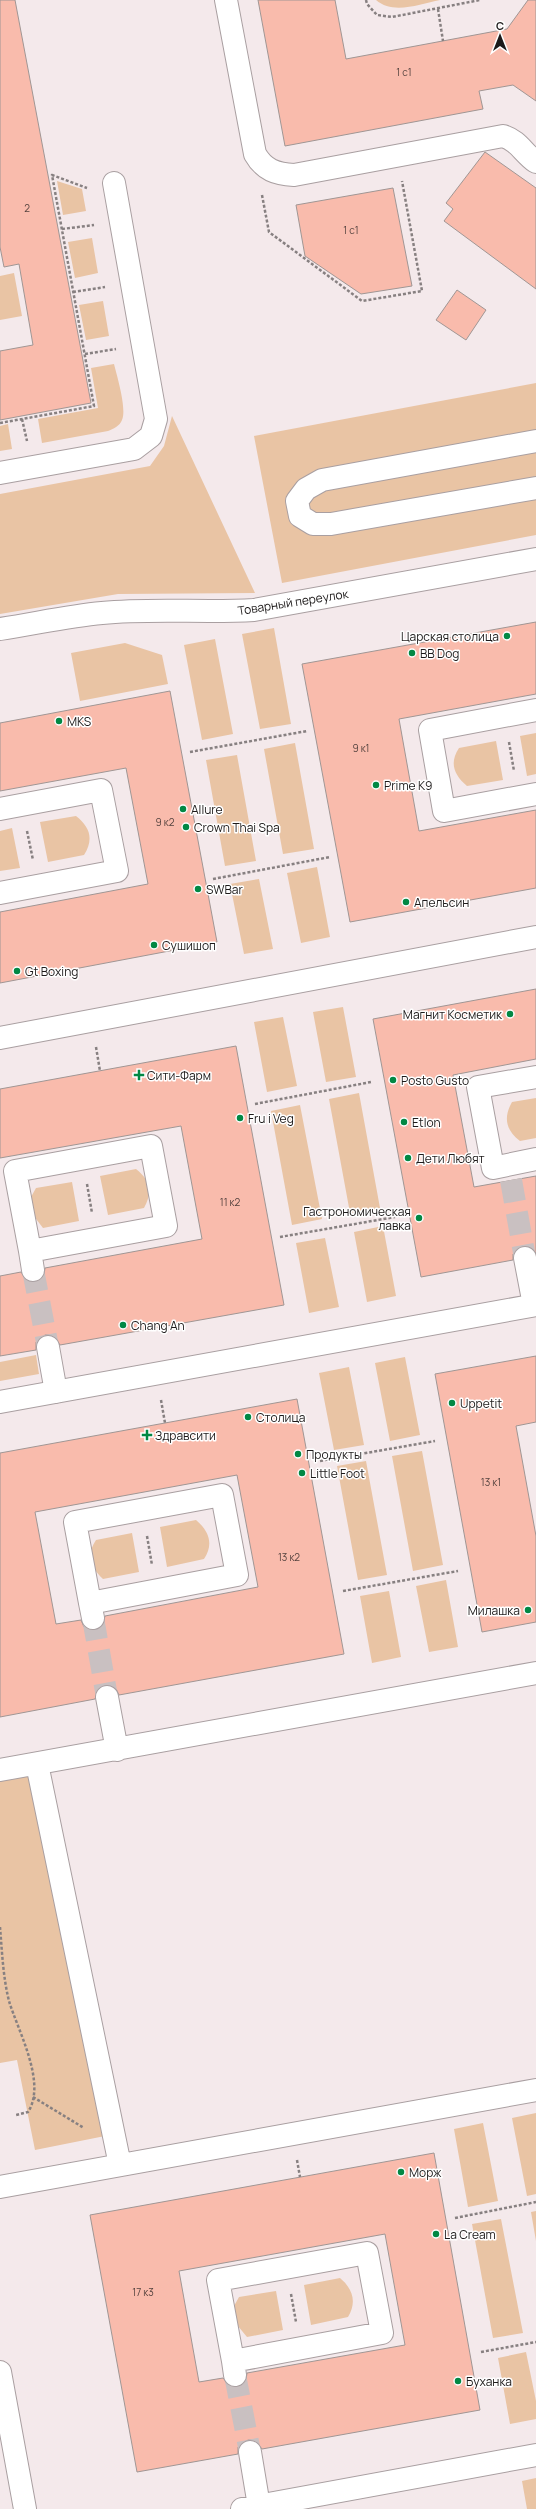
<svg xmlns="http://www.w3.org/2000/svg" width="536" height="2509" font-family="Manrope,sans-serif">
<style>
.green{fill:#e9c4a4}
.building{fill:#f9bbac;stroke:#a09694;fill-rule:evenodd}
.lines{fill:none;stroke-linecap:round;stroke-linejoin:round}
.minor-tunnel{stroke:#c9c0c1;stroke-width:22;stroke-dasharray:22 11;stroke-linecap:butt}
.minor-casing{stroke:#a99fa1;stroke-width:24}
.path{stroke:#878081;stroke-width:2.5;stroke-dasharray:3 2;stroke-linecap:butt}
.minor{stroke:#fff;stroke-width:22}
.poi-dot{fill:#028844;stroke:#fff;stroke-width:1.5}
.labels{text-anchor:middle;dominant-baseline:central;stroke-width:3;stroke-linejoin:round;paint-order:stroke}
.number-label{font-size:10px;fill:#54423e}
.street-label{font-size:12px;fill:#1d1a1a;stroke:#fff}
.poi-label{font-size:12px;fill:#1d1a1a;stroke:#fff;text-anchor:start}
</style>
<rect width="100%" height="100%" fill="#f4e9eb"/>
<!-- green -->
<path class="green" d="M 376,0 L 440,0 C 420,4 393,15 376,0 Z
M 57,181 L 82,189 L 86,211 L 63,215 Z
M 92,238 L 98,273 L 75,278 L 68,242 Z
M 14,273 L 22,316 L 0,320 L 0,276 Z
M 103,301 L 109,336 L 86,340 L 79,305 Z
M 114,364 C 117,376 127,409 122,420 C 120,426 113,429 108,431 L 42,443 L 38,419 L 98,408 L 91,368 Z
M 536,383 L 536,535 L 282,583 L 254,436 Z
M 172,416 L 255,593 L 118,594 L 0,614 L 0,494 L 150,466 L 164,446 Z
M 8,424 L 12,449 L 0,451 L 0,426 Z
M 274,628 L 291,724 L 260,729 L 242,634 Z
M 215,639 L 233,734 L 202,740 L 184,645 Z
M 125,643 L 162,655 L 168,684 L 80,701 L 71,653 Z
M 536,733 L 536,774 L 527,776 L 520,736 Z
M 496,741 L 503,780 L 467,786 C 454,775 449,763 459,748 Z
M 295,743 L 314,849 L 283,854 L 264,749 Z
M 237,755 L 256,861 L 225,866 L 206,760 Z
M 76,816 C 90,827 94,839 84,855 L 48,862 L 40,822 Z
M 12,828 L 20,868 L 0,871 L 0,831 Z
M 317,867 L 330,937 L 301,943 L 287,873 Z
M 259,879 L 273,949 L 244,954 L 230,884 Z
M 343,1007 L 356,1077 L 326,1082 L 313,1012 Z
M 283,1017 L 297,1086 L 267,1092 L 254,1022 Z
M 359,1093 L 380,1208 L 350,1213 L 329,1099 Z
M 536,1098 L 536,1138 L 520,1141 C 506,1130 503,1118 512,1102 Z
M 300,1105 L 322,1219 L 292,1225 L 271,1111 Z
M 136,1169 C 150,1180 153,1192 144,1208 L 108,1215 L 100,1176 Z
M 72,1182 L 79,1221 L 43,1228 L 30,1211 L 31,1197 L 36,1188 Z
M 383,1226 L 396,1296 L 367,1302 L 354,1232 Z
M 325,1238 L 339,1307 L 309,1313 L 296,1243 Z
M 36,1355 L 39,1374 L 0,1381 L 0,1362 Z
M 405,1357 L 420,1435 L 390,1441 L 375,1363 Z
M 349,1367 L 364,1445 L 334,1450 L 319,1373 Z
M 422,1451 L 443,1565 L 413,1571 L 392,1456 Z
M 366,1461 L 387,1575 L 358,1580 L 337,1466 Z
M 196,1520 C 209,1531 214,1544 204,1559 L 167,1567 L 160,1527 Z
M 132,1533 L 139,1572 L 103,1579 C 90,1567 86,1555 96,1540 Z
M 446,1580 L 458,1647 L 429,1652 L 416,1586 Z
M 389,1591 L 401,1657 L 372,1663 L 360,1596 Z
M 30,1774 L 105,2136 L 35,2150 L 17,2060 L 0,2063 L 0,1779 Z
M 536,2113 L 536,2194 L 527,2196 L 512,2118 Z
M 483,2123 L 498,2201 L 468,2207 L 454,2129 Z
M 536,2211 L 536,2241 L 531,2212 Z
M 501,2219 L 523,2333 L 493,2338 L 472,2224 Z
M 340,2278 C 353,2289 357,2302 348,2317 L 311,2325 L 304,2285 Z
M 276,2291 L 283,2330 L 247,2337 L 233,2320 L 234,2306 L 239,2297 Z
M 526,2352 L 536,2401 L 536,2419 L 510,2424 L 498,2358 Z
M 536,2478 L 536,2509 L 527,2509 L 522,2481 Z"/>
<!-- building -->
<path class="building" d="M 0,0 L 15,0 L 91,403 L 0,420 L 0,351 L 33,345 L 19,264 L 4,267 L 0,247 Z
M 258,0 L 335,0 L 346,59 L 507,29 L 528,0 L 536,0 L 536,101 L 513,85 L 479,91 L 483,109 L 285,146 Z
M 485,152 L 536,188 L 536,289 L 444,221 L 453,209 L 446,203 Z
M 393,188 L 412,286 L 361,294 L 305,256 L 296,205 Z
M 457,290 L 486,310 L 466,340 L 436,320 Z
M 536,622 L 536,694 L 399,719 L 419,831 L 536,810 L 536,888 L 350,922 L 302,664 Z
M 170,691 L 217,942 L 0,983 L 0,912 L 148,884 L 126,768 L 0,791 L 0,723 Z
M 536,989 L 536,1059 L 453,1075 L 474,1187 L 536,1176 L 536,1253 L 529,1246 L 522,1246 L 513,1254 L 513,1260 L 421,1277 L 373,1019 Z
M 236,1046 L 284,1305 L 60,1345 L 53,1335 L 45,1335 L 36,1342 L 36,1350 L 0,1356 L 0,1276 L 21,1272 L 28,1281 L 35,1282 L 44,1275 L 45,1268 L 202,1239 L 181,1126 L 0,1158 L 0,1089 Z
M 536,1356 L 536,1422 L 516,1426 L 536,1536 L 536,1622 L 482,1632 L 435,1374 Z
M 297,1399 L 344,1654 L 119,1695 L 116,1689 L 105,1685 L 99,1688 L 95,1699 L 0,1717 L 0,1453 ZM 237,1475 L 258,1587 L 105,1616 L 102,1627 L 95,1630 L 84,1627 L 81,1620 L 56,1624 L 35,1512 Z
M 434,2153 L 480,2410 L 262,2449 L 255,2440 L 248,2440 L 238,2447 L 238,2454 L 137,2472 L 90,2215 ZM 385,2234 L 405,2345 L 247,2373 L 246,2380 L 237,2387 L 230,2386 L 223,2378 L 199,2382 L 179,2271 Z"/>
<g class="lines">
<!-- minor-tunnel -->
<path class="minor-tunnel" d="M 511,1180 L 525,1258
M 33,1270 L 48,1347
M 93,1618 L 107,1697
M 235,2375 L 250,2452"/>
<!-- minor casing -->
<g class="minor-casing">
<path id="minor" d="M 226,0 L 255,154 C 264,170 276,174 294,175 L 503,136 C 519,141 523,153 536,162
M 536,441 L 322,480 L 306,489 L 297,501 L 300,516 L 313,524 L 331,524 L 536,488
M 0,473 L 134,449 L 151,436 L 156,419 L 114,183
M 0,629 C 34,624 68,616 102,613 C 153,608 204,613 254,610 L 536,559
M 536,710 L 430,730 L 444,811 L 536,794
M 0,809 L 101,790 L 117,871 L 0,893
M 0,1038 L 536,937
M 536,1077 L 478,1087 L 493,1168 L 536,1159
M 30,1251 L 15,1171 L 151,1146 L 166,1226 L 30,1251 L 33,1270
M 525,1258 L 534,1305
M 48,1347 L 56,1392
M 0,1402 L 536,1305
M 90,1603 L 75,1522 L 222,1495 L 237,1575 L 90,1603 L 93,1618
M 107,1697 L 117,1750
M 37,1764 L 120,2165
M 0,1770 L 536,1673
M 0,2187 L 536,2090
M 233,2361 L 218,2280 L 367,2253 L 382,2333 L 233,2361 L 235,2375
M 0,2372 L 25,2509
M 250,2452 L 259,2506
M 242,2509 L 536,2455"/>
</g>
<!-- path -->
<path class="path" d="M 366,0 L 367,4 L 377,15 L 392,17 L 480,0
M 438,9 L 443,41
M 262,195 L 269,232 L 362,301 L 422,291 L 402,181
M 62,229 L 94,225
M 73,292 L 105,287
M 85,354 L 116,349
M 22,419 L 27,441
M 0,423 L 94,406 L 52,175 L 87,188
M 509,742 L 514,771
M 190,752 L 307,731
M 27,831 L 33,860
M 213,879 L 330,857
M 96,1047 L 100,1071
M 255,1104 L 371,1082
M 87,1184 L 92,1213
M 280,1237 L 395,1217
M 161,1400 L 165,1423
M 320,1461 L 435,1441
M 147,1536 L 152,1565
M 343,1591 L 458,1571
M 0,1927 C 2,1951 3,1977 9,2001 C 18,2031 47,2083 28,2112 L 16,2115
M 33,2097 L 84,2128
M 297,2160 L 300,2177
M 455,2218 L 536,2202
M 291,2294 L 296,2322
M 481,2352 L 536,2342"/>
<!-- minor -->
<use href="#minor" class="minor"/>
</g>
<!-- markers -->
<g class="poi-dot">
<circle cx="507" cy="636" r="4"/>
<circle cx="412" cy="653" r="4"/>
<circle cx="59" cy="721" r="4"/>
<circle cx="376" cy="785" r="4"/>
<circle cx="183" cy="809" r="4"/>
<circle cx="186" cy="827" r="4"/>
<circle cx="198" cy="889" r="4"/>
<circle cx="406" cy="902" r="4"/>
<circle cx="154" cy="945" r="4"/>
<circle cx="17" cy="971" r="4"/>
<circle cx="510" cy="1014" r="4"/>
<path d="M137 1069h4v4h4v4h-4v4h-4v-4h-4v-4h4z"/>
<circle cx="393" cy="1080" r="4"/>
<circle cx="240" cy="1118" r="4"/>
<circle cx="404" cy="1122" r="4"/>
<circle cx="408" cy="1158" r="4"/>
<circle cx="419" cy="1218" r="4"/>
<circle cx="123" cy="1325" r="4"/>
<circle cx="452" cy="1403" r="4"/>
<circle cx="248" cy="1417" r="4"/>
<path d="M145 1429h4v4h4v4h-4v4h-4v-4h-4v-4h4z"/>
<circle cx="298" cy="1454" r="4"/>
<circle cx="302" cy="1473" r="4"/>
<circle cx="528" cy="1610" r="4"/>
<circle cx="401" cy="2172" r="4"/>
<circle cx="436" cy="2234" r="4"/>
<circle cx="458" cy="2381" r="4"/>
</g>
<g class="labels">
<!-- number labels -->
<g class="number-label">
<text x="404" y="72">1 с1</text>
<text x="27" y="208">2</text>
<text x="351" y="230">1 с1</text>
<text x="361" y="748">9 к1</text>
<text x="165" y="822">9 к2</text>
<text x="230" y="1202">11 к2</text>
<text x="491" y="1482">13 к1</text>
<text x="289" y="1557">13 к2</text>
<text x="143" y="2292">17 к3</text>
</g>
<!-- street labels -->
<g class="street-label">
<text transform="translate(293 602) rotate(-9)">Товарный переулок</text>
</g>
<!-- poi labels -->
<g class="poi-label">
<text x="499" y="636" text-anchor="end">Царская столица</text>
<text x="420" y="653">BB Dog</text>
<text x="67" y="721">MKS</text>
<text x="384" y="785">Prime K9</text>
<text x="191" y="809">Allure</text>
<text x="194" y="827">Crown Thai Spa</text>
<text x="206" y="889">SWBar</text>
<text x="414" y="902">Апельсин</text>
<text x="162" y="945">Сушишоп</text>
<text x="25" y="971">Gt Boxing</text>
<text x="502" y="1014" text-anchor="end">Магнит Косметик</text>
<text x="147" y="1075">Сити-Фарм</text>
<text x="401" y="1080">Posto Gusto</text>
<text x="248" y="1118">Fru i Veg</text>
<text x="412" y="1122">Etlon</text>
<text x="416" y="1158">Дети Любят</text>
<text x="411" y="1211" text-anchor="end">Гастрономическая<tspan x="411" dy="14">лавка</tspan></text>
<text x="131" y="1325">Chang An</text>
<text x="460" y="1403">Uppetit</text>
<text x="256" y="1417">Столица</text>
<text x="155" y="1435">Здравсити</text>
<text x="306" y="1454">Продукты</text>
<text x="310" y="1473">Little Foot</text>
<text x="520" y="1610" text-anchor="end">Милашка</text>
<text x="409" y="2172">Морж</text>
<text x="444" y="2234">La Cream</text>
<text x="466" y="2381">Буханка</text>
</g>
</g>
<!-- north arrow -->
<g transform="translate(500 36)" stroke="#ffffff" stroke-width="3" paint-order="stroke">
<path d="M0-3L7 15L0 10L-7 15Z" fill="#1d1a1a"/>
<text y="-6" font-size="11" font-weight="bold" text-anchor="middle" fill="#1d1a1a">С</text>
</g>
</svg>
